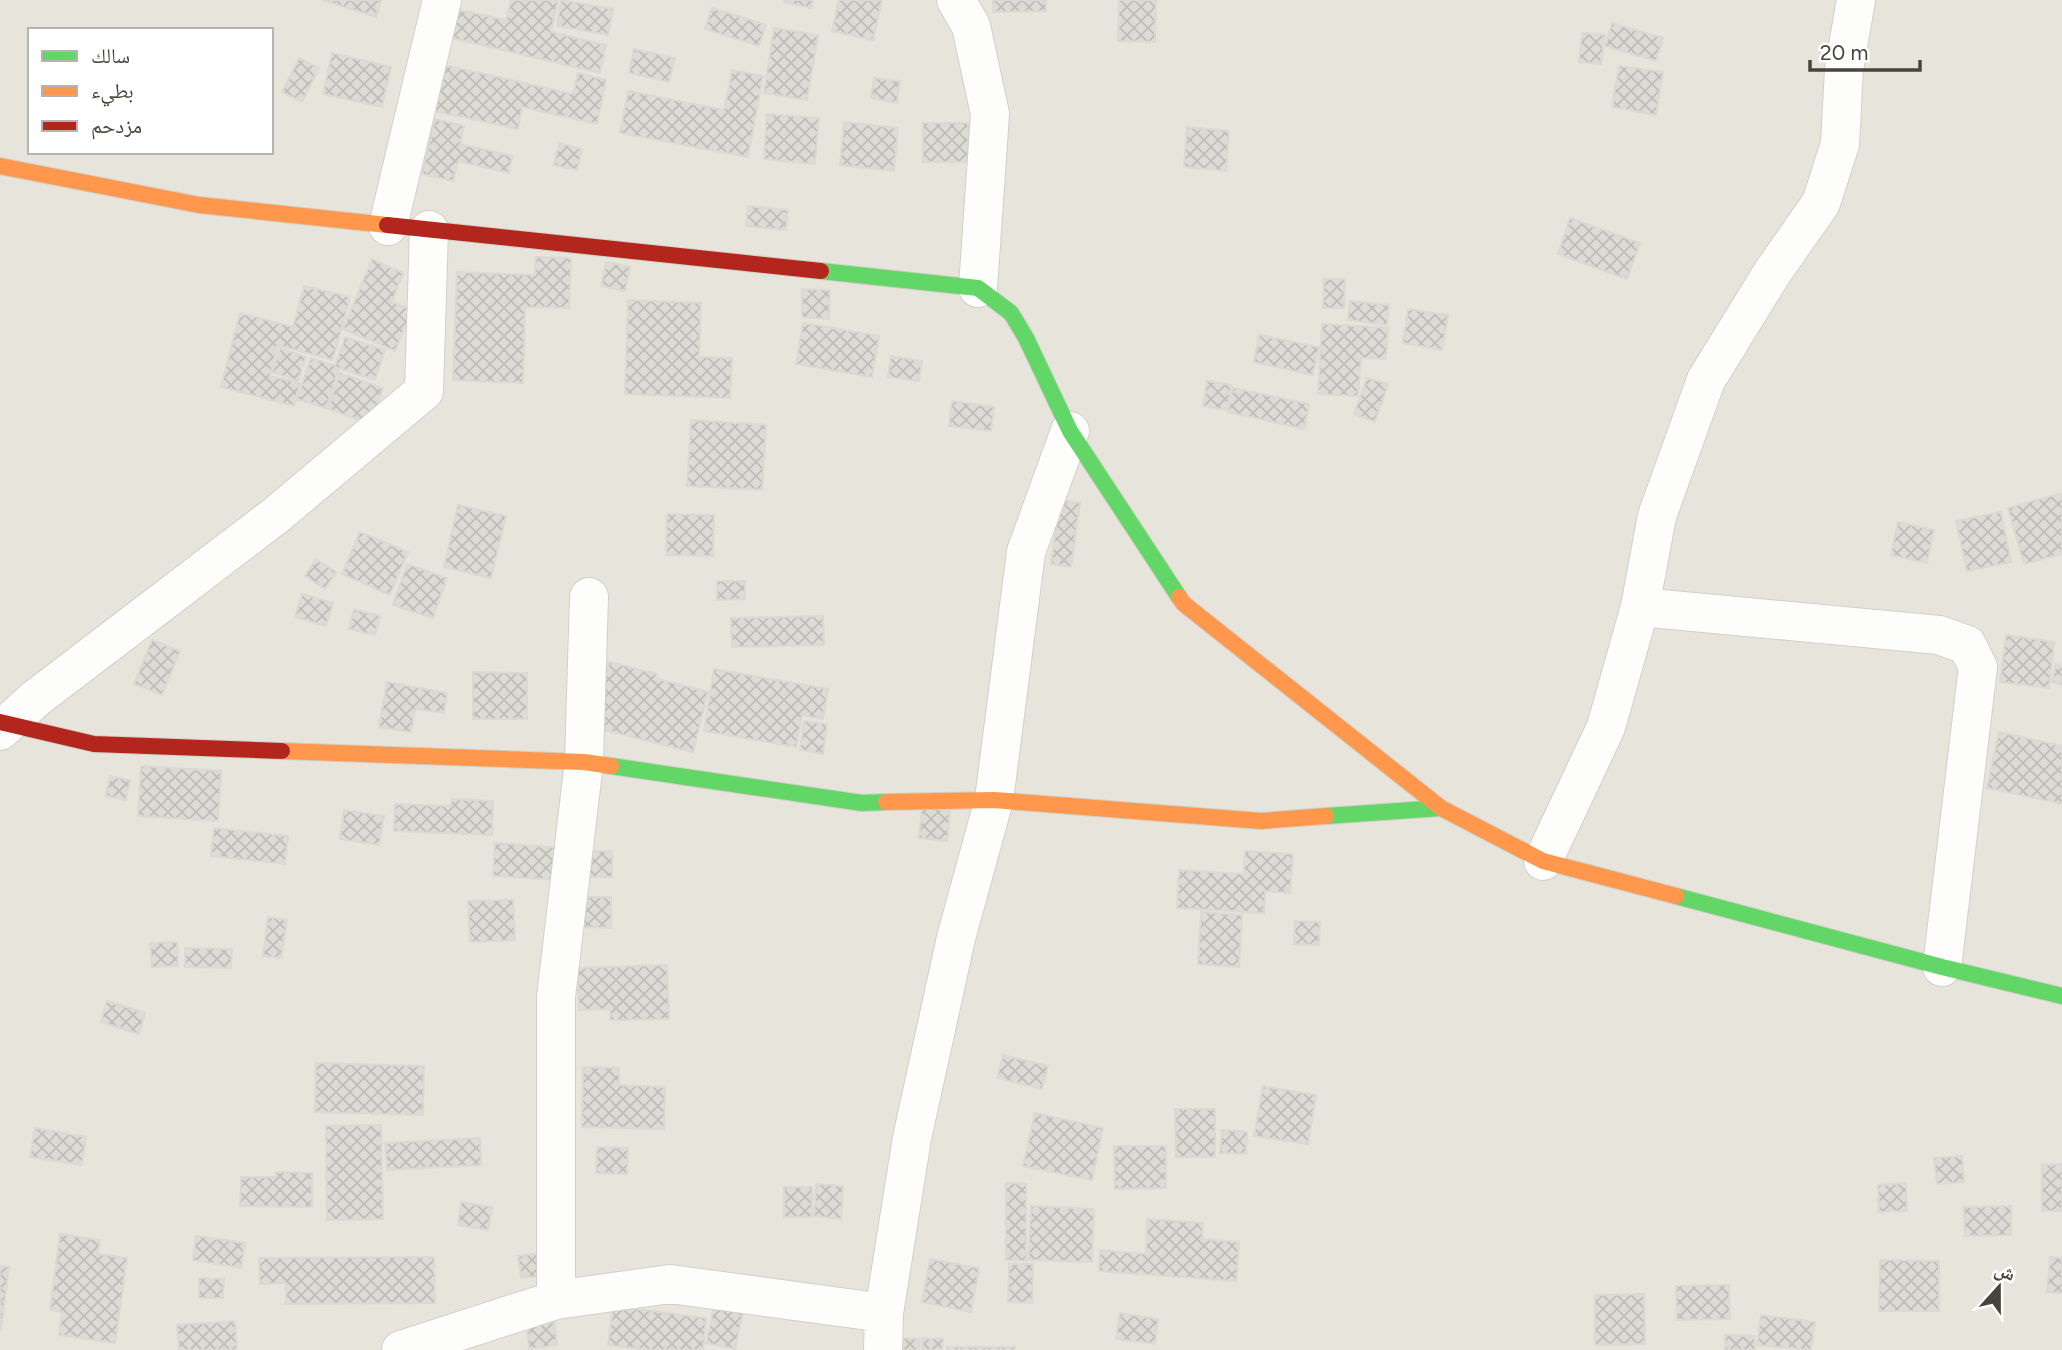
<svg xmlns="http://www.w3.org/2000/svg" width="2062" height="1350" font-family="Figtree,'Noto Naskh Arabic',sans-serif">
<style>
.residential{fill:#e7e4db;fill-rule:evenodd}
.building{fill:url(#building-cross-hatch);stroke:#dbd9d3;stroke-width:2}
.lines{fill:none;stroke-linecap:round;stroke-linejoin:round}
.street-casing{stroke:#d1d0cb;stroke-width:40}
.fast-casing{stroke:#d2cfc4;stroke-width:18}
.slow-casing{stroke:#d2cfc4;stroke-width:18}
.jam-casing{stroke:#d2cfc4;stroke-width:18}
.street{stroke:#fdfdfc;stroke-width:38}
.fast{stroke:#63d668;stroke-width:16}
.slow{stroke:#ff974d;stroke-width:16}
.jam{stroke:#b3261e;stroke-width:16}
</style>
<defs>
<pattern id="building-cross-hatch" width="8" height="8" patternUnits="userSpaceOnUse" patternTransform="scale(1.75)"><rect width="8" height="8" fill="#dddbd6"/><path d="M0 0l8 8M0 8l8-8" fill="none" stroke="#bfbdb8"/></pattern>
</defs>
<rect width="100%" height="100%" fill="#f3f2ed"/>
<!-- residential -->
<path class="residential" d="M 0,0 L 2062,0 L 2062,1350 L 0,1350 ZM 30,30 L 271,30 L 271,152 L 30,152 Z"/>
<!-- building -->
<path class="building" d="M 322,0 L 381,0 L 376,17 Z
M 511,0 L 558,0 L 551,32 L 606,45 L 600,73 L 452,38 L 459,10 L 506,20 Z
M 561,0 L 613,9 L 608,35 L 557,26 Z
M 785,0 L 813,0 L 811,8 L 784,2 Z
M 839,0 L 882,0 L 873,40 L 832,31 Z
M 993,0 L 1046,0 L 1046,11 L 993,12 Z
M 1119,0 L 1156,0 L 1155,42 L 1118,41 Z
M 712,8 L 766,25 L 759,46 L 705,29 Z
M 1612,23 L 1663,38 L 1656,61 L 1605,46 Z
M 774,28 L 818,35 L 807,100 L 764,93 Z
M 1582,33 L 1605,35 L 1601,64 L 1579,62 Z
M 634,49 L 675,58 L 669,82 L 629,73 Z
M 332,53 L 391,67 L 382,107 L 323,94 Z
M 299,58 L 319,68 L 302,102 L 282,92 Z
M 444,65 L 573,94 L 578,73 L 606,80 L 597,124 L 522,107 L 518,129 L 434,111 Z
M 1619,66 L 1663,72 L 1656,115 L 1612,107 Z
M 732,70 L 763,76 L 748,157 L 620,133 L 628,91 L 724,110 Z
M 874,78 L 900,81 L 897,103 L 871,98 Z
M 767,114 L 819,118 L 815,164 L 764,159 Z
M 435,119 L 464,126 L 460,144 L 512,156 L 509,173 L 458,161 L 453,181 L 422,174 Z
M 844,122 L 898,128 L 894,171 L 840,165 Z
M 923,123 L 968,123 L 968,162 L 923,162 Z
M 1187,127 L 1229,131 L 1226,171 L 1184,167 Z
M 559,143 L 582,149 L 577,170 L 554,165 Z
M 748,206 L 788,210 L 786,230 L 746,226 Z
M 1570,218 L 1640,243 L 1627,279 L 1558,254 Z
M 536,257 L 571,258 L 569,308 L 525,307 L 523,383 L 453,380 L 457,272 L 535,275 Z
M 372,259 L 403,273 L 392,302 L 412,310 L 395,351 L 343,329 Z
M 606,262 L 630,267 L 625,291 L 601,286 Z
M 1324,279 L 1345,279 L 1344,308 L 1323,308 Z
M 304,286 L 350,297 L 333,360 L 277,345 L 270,376 L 300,383 L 294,406 L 221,387 L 240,313 L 293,327 Z
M 802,289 L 830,290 L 829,319 L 802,317 Z
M 628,300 L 701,303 L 699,357 L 732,358 L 730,398 L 625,394 Z
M 1350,301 L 1389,305 L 1387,325 L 1348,320 Z
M 1408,309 L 1448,315 L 1442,350 L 1403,343 Z
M 803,323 L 879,336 L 872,377 L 796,364 Z
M 1322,324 L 1388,328 L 1386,359 L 1361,358 L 1358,396 L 1318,394 Z
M 1259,335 L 1319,347 L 1313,375 L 1254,362 Z
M 345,337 L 385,350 L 375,380 L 339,368 L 326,408 L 297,399 L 311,358 L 335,366 Z
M 280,348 L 306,357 L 298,381 L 272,372 Z
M 891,356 L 922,361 L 919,381 L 888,377 Z
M 340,373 L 383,388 L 371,424 L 328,409 Z
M 1367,378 L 1388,384 L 1375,422 L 1354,414 Z
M 1207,381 L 1231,385 L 1227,410 L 1203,406 Z
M 1233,388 L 1309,404 L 1304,429 L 1228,412 Z
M 952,401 L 994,407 L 991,431 L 949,426 Z
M 691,420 L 766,425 L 762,490 L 687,486 Z
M 2062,493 L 2062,554 L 2024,564 L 2008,508 Z
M 1060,500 L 1080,503 L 1071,567 L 1051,564 Z
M 458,505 L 506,516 L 491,578 L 444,567 Z
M 2001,512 L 2011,562 L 1967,571 L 1956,521 Z
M 667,514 L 714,515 L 713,556 L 666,555 Z
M 1898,522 L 1934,530 L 1927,563 L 1891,555 Z
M 360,532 L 408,552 L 390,595 L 342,574 Z
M 316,559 L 336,572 L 325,589 L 305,576 Z
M 407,564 L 447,578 L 433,618 L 393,605 Z
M 717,581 L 745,581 L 745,599 L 717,600 Z
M 302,594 L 333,603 L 326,626 L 295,617 Z
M 354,609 L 380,616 L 375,635 L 349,629 Z
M 823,616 L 824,645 L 732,647 L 731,618 Z
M 2006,635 L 2054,642 L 2049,688 L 2000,682 Z
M 152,640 L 180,651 L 162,695 L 134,684 Z
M 609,662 L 657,674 L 655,678 L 708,692 L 693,752 L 592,727 Z
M 2056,664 L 2062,666 L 2062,685 L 2052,682 Z
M 714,669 L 828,689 L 823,719 L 802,715 L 796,747 L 704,731 Z
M 473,672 L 527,673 L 527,719 L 473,719 Z
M 387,682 L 447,693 L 444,713 L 415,709 L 411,732 L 379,727 Z
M 804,721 L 827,724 L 823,754 L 800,750 Z
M 1999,732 L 2062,746 L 2062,804 L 1987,788 Z
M 141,766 L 221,771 L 218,821 L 138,816 Z
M 110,776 L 130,780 L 126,800 L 106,796 Z
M 452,799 L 493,801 L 492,835 L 394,831 L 395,804 L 451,806 Z
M 922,808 L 950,810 L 947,841 L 919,838 Z
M 344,810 L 384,816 L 379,845 L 340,839 Z
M 214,828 L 288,836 L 285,864 L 211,856 Z
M 495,843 L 563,848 L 561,880 L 493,876 Z
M 586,851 L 612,851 L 612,877 L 586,877 Z
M 1245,851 L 1293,854 L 1290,893 L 1265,891 L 1264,913 L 1177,908 L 1179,870 L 1244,874 Z
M 578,897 L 611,897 L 611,928 L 578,927 Z
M 513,900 L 515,940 L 470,942 L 468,901 Z
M 1201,912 L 1242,915 L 1239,967 L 1198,964 Z
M 268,917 L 287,920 L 281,958 L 263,956 Z
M 1295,921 L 1320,922 L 1319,945 L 1294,944 Z
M 177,942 L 178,966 L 152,967 L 150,943 Z
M 185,948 L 232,949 L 231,968 L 185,967 Z
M 667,965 L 669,1019 L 610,1020 L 610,1009 L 579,1010 L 578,968 Z
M 107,1001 L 145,1013 L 139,1034 L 101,1022 Z
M 1003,1055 L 1048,1066 L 1042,1089 L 997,1078 Z
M 316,1063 L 424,1066 L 423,1115 L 315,1112 Z
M 583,1067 L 619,1068 L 619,1085 L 665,1087 L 664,1129 L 582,1127 Z
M 1263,1086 L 1316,1095 L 1308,1144 L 1254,1136 Z
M 1175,1109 L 1215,1109 L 1215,1157 L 1176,1157 Z
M 1035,1113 L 1103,1128 L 1092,1180 L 1023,1166 Z
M 381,1125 L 383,1219 L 327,1220 L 326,1126 Z
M 35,1128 L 86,1137 L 82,1165 L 30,1157 Z
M 1222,1130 L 1247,1132 L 1246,1154 L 1220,1153 Z
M 480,1138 L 481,1165 L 387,1170 L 385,1143 Z
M 1114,1146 L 1166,1146 L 1166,1188 L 1115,1189 Z
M 597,1147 L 628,1148 L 627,1174 L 596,1173 Z
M 1962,1156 L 1964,1182 L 1937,1184 L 1934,1158 Z
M 2062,1164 L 2062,1211 L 2042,1211 L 2042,1165 Z
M 276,1172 L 312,1173 L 312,1207 L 240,1206 L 241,1177 L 276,1177 Z
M 1006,1183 L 1026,1184 L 1026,1261 L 1006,1260 Z
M 1906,1183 L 1907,1211 L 1879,1212 L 1878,1185 Z
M 816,1184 L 843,1186 L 841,1219 L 814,1216 Z
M 784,1187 L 812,1187 L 812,1217 L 784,1217 Z
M 461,1202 L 492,1207 L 488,1230 L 458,1225 Z
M 1031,1206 L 1094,1209 L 1092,1262 L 1028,1260 Z
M 2011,1206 L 2011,1235 L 1965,1236 L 1964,1207 Z
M 1147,1219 L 1203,1223 L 1202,1239 L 1239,1242 L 1236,1281 L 1099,1271 L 1100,1250 L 1146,1254 Z
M 60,1234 L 100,1240 L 98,1254 L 127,1258 L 115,1343 L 59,1335 L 62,1312 L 50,1310 Z
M 196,1236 L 245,1243 L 241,1268 L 193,1260 Z
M 546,1252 L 549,1275 L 521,1278 L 518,1256 Z
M 434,1257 L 435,1303 L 286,1304 L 286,1283 L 260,1284 L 259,1258 Z
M 2050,1257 L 2062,1258 L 2062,1293 L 2047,1292 Z
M 930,1259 L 979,1268 L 971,1312 L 922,1302 Z
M 1880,1260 L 1939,1261 L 1939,1311 L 1879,1311 Z
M 1009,1264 L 1033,1264 L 1032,1303 L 1008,1302 Z
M 0,1266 L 9,1267 L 1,1330 L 0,1330 Z
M 199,1278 L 224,1279 L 223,1298 L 199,1298 Z
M 1729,1285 L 1730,1319 L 1677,1320 L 1676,1286 Z
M 1644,1294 L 1645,1344 L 1595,1345 L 1595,1295 Z
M 716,1297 L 745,1302 L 735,1349 L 706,1343 Z
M 613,1306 L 706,1318 L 703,1350 L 649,1350 L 608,1345 Z
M 1120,1313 L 1158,1319 L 1155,1344 L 1116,1339 Z
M 1761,1315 L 1815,1322 L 1811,1350 L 1757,1345 Z
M 235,1321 L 237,1350 L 179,1350 L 177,1325 Z
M 554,1322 L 557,1345 L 529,1349 L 527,1326 Z
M 1725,1335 L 1755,1336 L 1755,1350 L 1725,1350 Z
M 895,1338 L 920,1339 L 919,1350 L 894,1350 Z
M 923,1338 L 943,1339 L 942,1350 L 922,1350 Z
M 947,1347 L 1015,1347 L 1015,1350 L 947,1350 Z"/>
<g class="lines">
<!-- street casing -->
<g class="street-casing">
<path id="street" d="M 956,0 L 971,26 L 990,114 L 978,288
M 388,226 L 442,0
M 1640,607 L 1939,635 L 1967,645 L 1978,667 L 1942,967
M 0,731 L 35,699 L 275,516 L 424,391 L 429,230
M 1543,861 L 1606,727 L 1640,607 L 1657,516 L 1706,380 L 1772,273 L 1821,203 L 1840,144 L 1844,69 L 1856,0
M 556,1300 L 556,997 L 584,762 L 589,597
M 401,1350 L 556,1300 L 670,1284 L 884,1313
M 883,1350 L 884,1313 L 912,1138 L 956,938 L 994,800 L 1026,552 L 1070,431"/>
</g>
<!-- fast casing -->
<g class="fast-casing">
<path id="fast" d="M 821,271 L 978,288 L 1011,313 L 1026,338 L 1070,431 L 1179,597
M 611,766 L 862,803 L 886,802
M 1326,816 L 1441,808
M 1676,896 L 1942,967 L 2062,996"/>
</g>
<!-- slow casing -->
<g class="slow-casing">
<path id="slow" d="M 0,166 L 199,205 L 387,225
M 1179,597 L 1184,604 L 1441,808 L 1543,861 L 1676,896
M 282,751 L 584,762 L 611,766
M 886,802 L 994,800 L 1261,821 L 1326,816"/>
</g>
<!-- jam casing -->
<g class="jam-casing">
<path id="jam" d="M 387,225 L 821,271
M 0,722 L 94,744 L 282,751"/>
</g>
<!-- street -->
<use href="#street" class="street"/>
<!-- fast -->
<use href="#fast" class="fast"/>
<!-- slow -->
<use href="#slow" class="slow"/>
<!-- jam -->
<use href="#jam" class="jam"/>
</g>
<!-- legend -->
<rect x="28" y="28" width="245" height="126" fill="#ffffff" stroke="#b6b4b0" stroke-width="2"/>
<rect x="42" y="51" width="35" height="10" fill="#63d668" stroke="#b6b4b0" stroke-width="2"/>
<text x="91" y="63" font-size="21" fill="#494439">سالك</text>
<rect x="42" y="86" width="35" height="10" fill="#ff974d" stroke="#b6b4b0" stroke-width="2"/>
<text x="91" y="98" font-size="21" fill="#494439">بطيء</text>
<rect x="42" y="121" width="35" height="10" fill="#b3261e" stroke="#b6b4b0" stroke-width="2"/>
<text x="91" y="133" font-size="21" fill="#494439">مزدحم</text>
<!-- north arrow -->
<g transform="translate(1999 1287) rotate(21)" stroke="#ffffff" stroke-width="5" paint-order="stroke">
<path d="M0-5L12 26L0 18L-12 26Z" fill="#494439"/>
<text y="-10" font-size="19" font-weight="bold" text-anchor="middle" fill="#494439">ش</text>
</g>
<!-- scale -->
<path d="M1810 60v10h110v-10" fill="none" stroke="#494439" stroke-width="3.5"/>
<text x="1820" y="60" font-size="21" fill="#494439" stroke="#ffffff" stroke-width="5" paint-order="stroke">20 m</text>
</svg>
